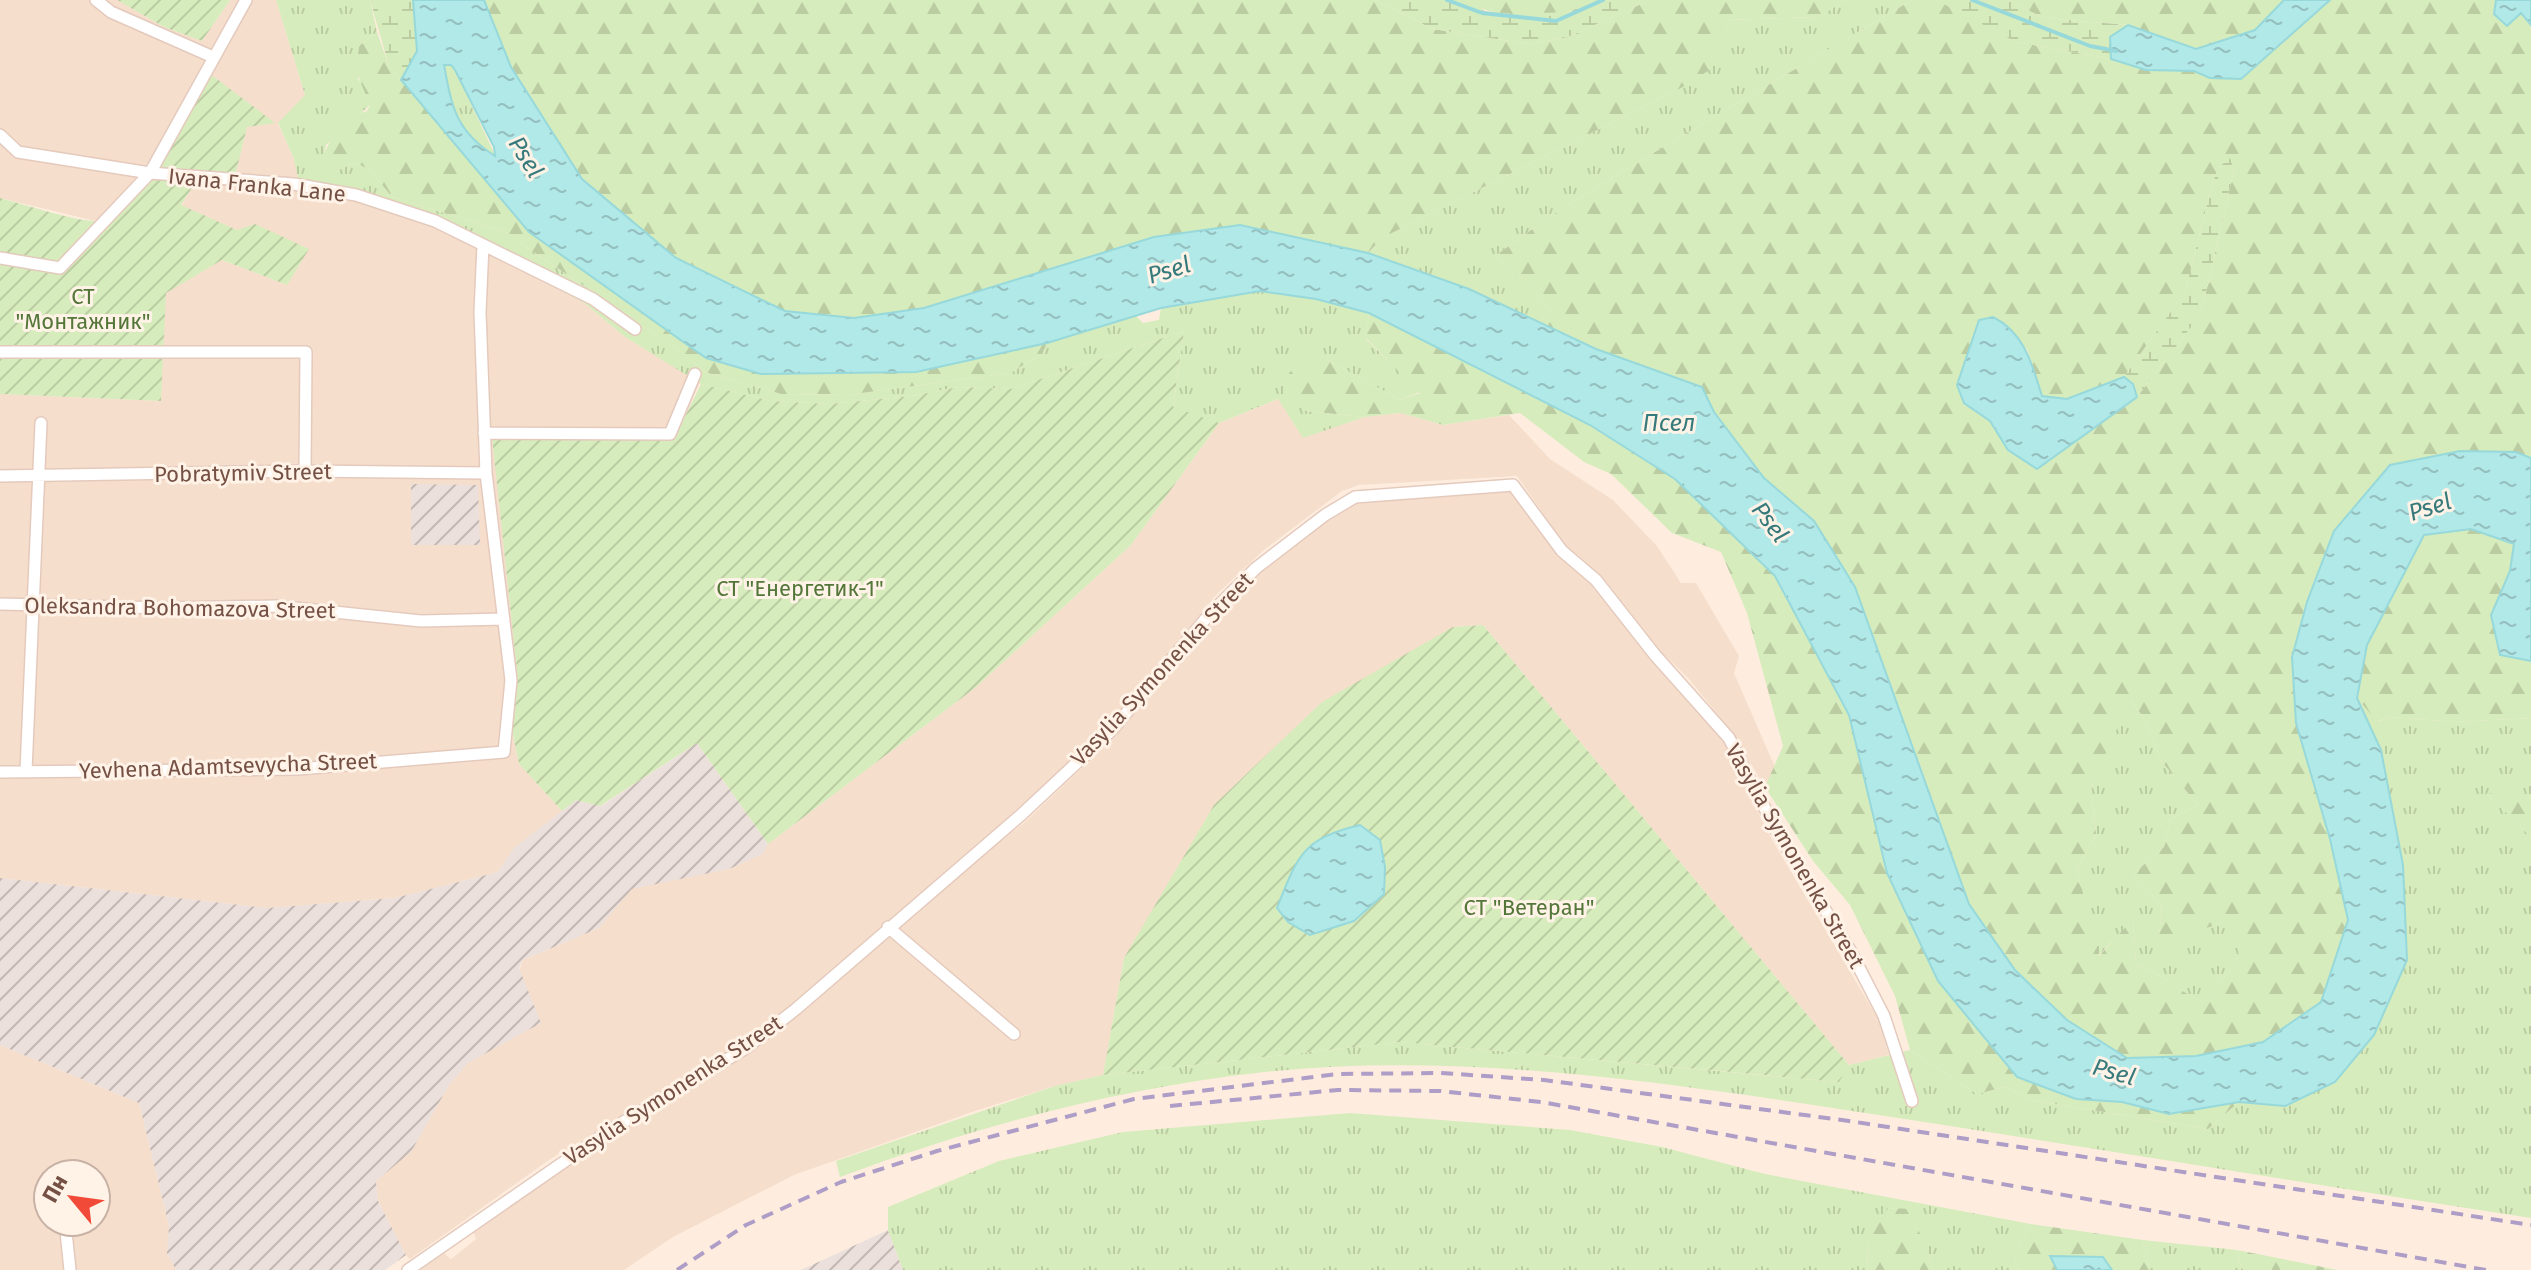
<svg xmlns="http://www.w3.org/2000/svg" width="2531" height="1270" font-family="'Fira Sans',sans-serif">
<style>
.residential{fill:#f6decc;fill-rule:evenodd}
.industrial{fill:url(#industrial-furrows)}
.grass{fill:url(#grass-tufts)}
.forest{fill:url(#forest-firs);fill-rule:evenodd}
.wetland{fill:url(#wetland-marsh)}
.garden{fill:url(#garden-furrows)}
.water{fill:url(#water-ripples);stroke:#97d9db;stroke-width:2;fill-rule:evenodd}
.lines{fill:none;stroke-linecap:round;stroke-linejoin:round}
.stream{stroke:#97d9db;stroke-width:4}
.minor-casing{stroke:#e4cabd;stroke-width:14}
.minor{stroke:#fff;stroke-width:11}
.rail{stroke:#ae9dc7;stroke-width:4;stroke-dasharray:12 8;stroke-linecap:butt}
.labels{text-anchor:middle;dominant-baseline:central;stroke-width:6;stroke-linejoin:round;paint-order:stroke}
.street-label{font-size:22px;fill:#755044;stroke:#fff2e6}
.park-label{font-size:22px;fill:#537639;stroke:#fff2e6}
.water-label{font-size:24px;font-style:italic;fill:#377a7c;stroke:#fff2e6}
</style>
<defs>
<pattern id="industrial-furrows" width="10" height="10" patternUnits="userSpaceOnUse" patternTransform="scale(2)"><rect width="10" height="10" fill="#ebe0db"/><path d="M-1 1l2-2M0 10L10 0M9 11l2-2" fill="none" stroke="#c3b8b3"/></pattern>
<pattern id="grass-tufts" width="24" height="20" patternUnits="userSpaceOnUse" patternTransform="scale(2)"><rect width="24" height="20" fill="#d6ecbc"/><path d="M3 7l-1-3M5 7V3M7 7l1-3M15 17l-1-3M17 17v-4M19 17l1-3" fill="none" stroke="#bbcca3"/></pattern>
<pattern id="forest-firs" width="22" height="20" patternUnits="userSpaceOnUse" patternTransform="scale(2)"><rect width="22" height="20" fill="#d6ecbc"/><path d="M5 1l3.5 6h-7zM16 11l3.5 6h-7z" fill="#bbcca3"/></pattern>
<pattern id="wetland-marsh" width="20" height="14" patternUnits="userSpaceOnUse" patternTransform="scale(2)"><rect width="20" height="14" fill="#d6ecbc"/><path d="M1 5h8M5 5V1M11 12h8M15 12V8" fill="none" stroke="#bbcca3"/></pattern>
<pattern id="garden-furrows" width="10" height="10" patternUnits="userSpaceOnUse" patternTransform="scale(2)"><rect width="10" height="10" fill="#d6ecbc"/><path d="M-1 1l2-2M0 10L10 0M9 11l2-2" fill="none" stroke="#bbcca3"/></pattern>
<pattern id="water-ripples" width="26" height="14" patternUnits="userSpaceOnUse" patternTransform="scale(2)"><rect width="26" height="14" fill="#b1e8e8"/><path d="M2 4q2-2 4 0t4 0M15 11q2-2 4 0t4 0" fill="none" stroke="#95bebe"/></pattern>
</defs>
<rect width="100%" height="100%" fill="#feedde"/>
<!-- residential -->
<path class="residential" d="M 0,0 L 117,0 L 164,27 L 202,41 L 230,0 L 276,0 L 305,95 L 278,124 L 294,159 L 301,189 L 348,198 L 449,230 L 584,303 L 625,337 L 700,382 L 676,437 L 648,438 L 517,671 L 511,725 L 519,764 L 562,811 L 514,848 L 498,872 L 395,898 L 268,908 L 0,878 L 0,394 L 161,401 L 165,293 L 222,260 L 287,285 L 237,230 L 181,206 L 201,174 L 236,172 L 247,127 L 210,73 L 150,180 L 118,215 L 95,221 L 0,198 Z
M 1279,399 L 1303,437 L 1365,417 L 1401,413 L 1443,425 L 1509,415 L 1550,459 L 1613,500 L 1657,546 L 1681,583 L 1696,583 L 1739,656 L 1734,673 L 1775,767 L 1765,787 L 1731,731 L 1688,678 L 1652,643 L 1601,576 L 1567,548 L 1517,476 L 1359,485 L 1342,491 L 1264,550 L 1217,594 L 1109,725 L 1063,769 L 763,1030 L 549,1160 L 410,1259 L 406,1255 L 378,1201 L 376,1181 L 411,1151 L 449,1085 L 468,1063 L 494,1046 L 523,960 L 599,928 L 632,888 L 729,869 L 762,854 L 768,844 L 975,688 L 1131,545 L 1219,423 Z
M 1510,492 L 1558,556 L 1594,584 L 1723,741 L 1770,836 L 1878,1019 L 1889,1055 L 1849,1065 L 1483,625 L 1453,627 L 1124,958 L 1103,1075 L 1055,1086 L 975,1111 L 794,1175 L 673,1237 L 624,1270 L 420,1270 L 444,1253 L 451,1259 L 476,1239 L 473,1231 L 663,1104 L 754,1049 L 846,974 L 903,919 L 1025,822 L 1115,737 L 1226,606 L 1266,568 L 1319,527 L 1358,503 L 1422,495 Z
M 0,1045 L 139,1103 L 169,1226 L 168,1253 L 176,1270 L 0,1270 ZM 48,1174 L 96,1174 L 96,1222 L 48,1222 Z"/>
<!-- industrial -->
<path class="industrial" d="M 411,484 L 478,485 L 480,545 L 411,545 Z
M 697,743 L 768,844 L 763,854 L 729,869 L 632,889 L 599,928 L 523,960 L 519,968 L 541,1023 L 468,1063 L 449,1085 L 411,1152 L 376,1181 L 378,1201 L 406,1255 L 385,1270 L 176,1270 L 167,1253 L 169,1226 L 139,1103 L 0,1045 L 0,878 L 268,908 L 395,898 L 498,872 L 514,848 L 576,800 L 601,806 Z
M 888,1230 L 903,1270 L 801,1270 Z"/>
<!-- grass -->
<path class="grass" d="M 276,0 L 370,0 L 377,32 L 359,46 L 358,79 L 367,90 L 370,105 L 326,145 L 322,165 L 335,172 L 355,162 L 371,171 L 392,197 L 503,231 L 677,349 L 705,372 L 781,394 L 847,395 L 1010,373 L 1042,354 L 1047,343 L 1136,316 L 1143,323 L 1159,320 L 1161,308 L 1260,291 L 1316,299 L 1369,313 L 1366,339 L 1420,392 L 1400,400 L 1326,359 L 1306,411 L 1365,417 L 1303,438 L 1278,399 L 1219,423 L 1173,408 L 1184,331 L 1011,389 L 959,387 L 912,396 L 829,404 L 771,401 L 701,384 L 625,337 L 584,303 L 449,230 L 348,198 L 300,189 L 294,159 L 278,123 L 305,95 Z
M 1845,0 L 1912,0 L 1618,174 L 1546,219 L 1495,256 L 1526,280 L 1550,311 L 1539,322 L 1469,289 L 1368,253 L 1382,238 L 1681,88 L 1723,20 L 1819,17 Z
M 444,64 L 451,64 L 455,70 L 496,157 C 456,129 452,110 444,64 Z
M 2357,698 L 2378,721 L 2392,717 L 2454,722 L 2531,718 L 2531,799 L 2487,794 L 2531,837 L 2531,1218 C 2318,1185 2105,1150 1892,1117 C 1690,1086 1469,1050 1265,1072 C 1118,1088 978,1126 840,1177 L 836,1161 L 1055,1086 L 1103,1075 L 1400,1042 L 1838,1082 L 1849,1065 L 1910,1050 L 1977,1094 L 2005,1087 L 2031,1100 L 2208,1129 L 2239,1102 L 2285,1106 L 2381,750 Z
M 2129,699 L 2144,718 L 2162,762 L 2198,805 L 2170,819 L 2164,847 L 2133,874 L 2162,906 L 2159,936 L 2198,931 L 2245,914 L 2237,960 L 2205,1002 C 2178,993 2163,972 2136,965 L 2133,920 L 2098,956 L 2077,870 L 2096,834 L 2091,786 Z
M 1350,1113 L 1570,1130 L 1662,1147 L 1765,1174 L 2031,1224 L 2014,1256 L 2018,1270 L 1933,1270 L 1911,1210 L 1889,1208 L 1867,1243 L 1868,1270 L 903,1270 L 888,1230 L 888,1207 L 999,1161 L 1123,1132 Z
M 2143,1240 L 2237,1250 L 2241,1268 L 2246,1270 L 2150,1270 Z"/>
<!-- forest -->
<path class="forest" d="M 484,0 L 1375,0 L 1433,29 L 1530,44 L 1568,37 L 1650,0 L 1845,0 L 1819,17 L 1723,20 L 1711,69 L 1681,88 L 1382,238 L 1368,253 L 1240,225 L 1154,237 L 924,308 L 854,318 L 785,311 L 676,258 L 582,179 L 511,67 Z
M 1480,0 L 1592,0 C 1585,4 1577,10 1569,12 C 1551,16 1491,17 1478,6 Z
M 1912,0 L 1936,0 L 1949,5 L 2016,42 L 2111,59 L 2146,70 L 2194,71 L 2210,78 L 2241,79 L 2330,0 L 2496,0 L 2494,14 L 2507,26 L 2521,13 L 2531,25 L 2531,458 L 2516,452 L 2390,465 L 2330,839 L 2348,920 L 2321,1002 L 2263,1042 L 2196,1056 L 2127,1058 L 2067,1020 L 2015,970 L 1969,904 L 1855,587 L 1814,521 L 1764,478 L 1714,412 L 1702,387 L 1596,349 L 1539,322 L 1550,311 L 1526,280 L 1495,256 L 1546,219 L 1618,174 ZM 2230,159 L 2234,170 L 2201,314 L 2137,397 L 2037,469 L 2008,450 L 1990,421 L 1957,385 L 1979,320 L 2027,349 L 2042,396 L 2067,399 L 2124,377 L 2185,292 L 2213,181 L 2220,166 ZM 2130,700 L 2144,718 L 2162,762 L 2198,805 L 2170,819 L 2164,847 L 2133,874 L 2162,906 L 2159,936 L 2173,956 L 2198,931 L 2244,915 L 2237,960 L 2205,1002 C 2178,993 2163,972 2136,965 L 2133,919 L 2099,956 L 2077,870 L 2096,834 L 2091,786 Z
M 2007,0 L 2284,0 L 2255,30 L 2196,49 L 2128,25 L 2044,18 Z
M 377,32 L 389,66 L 529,232 L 761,374 L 916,372 L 1047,343 L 1042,354 L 1010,373 L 847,395 L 781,394 L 705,372 L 677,349 L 503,231 L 392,197 L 371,171 L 355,162 L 335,172 L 327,171 L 322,165 L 322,158 L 340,120 L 367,111 L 370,105 L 356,71 L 359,46 Z
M 1369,313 L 1590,425 L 1675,479 L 1775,576 L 1849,715 L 1887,873 L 1938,981 L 2017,1077 L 2076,1099 L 2122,1102 L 2169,1114 L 2239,1102 L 2208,1129 L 2031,1100 L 2005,1087 L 1977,1094 L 1910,1050 L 1895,996 L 1850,905 L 1813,861 L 1765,787 L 1783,746 L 1747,613 L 1721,552 L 1672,533 L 1611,474 L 1584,462 L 1520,413 L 1443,425 L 1401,413 L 1365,417 L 1306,411 L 1284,393 L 1289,373 L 1306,358 L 1326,359 L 1400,400 L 1420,393 L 1366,338 Z
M 2471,529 L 2514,544 L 2510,571 L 2491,615 L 2501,655 L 2531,661 L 2531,718 L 2454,722 L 2392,717 L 2377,721 L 2357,698 L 2367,645 L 2424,535 Z
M 2486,793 L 2531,799 L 2531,837 Z
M 1888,1208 L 1911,1209 L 1933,1270 L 1868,1270 L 1867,1243 Z
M 2031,1224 L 2143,1240 L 2150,1270 L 2112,1270 L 2103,1257 L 2051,1256 L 2057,1270 L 2018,1270 L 2014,1256 Z
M 2237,1250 L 2338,1270 L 2246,1270 L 2241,1268 Z"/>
<!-- wetland -->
<path class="wetland" d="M 370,0 L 413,0 L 417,51 L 401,80 L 389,66 Z
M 1375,0 L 1480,0 L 1479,6 L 1484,11 L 1512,14 L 1570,12 L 1592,0 L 1650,0 L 1568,37 L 1530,44 L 1433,29 Z
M 1936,0 L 2007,0 L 2044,18 L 2128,25 L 2110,37 L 2111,59 L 2016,42 Z
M 2230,158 L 2234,170 L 2201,314 L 2137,397 L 2133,384 L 2124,377 L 2185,292 L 2213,181 L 2220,166 Z"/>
<!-- garden -->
<path class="garden" d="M 117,0 L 230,0 L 202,41 L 164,27 Z
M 209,73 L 275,123 L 247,127 L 236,172 L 201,174 L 181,205 L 237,230 L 255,224 L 309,249 L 287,285 L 222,260 L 166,293 L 161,401 L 0,394 L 0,198 C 23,204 77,222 97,221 C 144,218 188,111 209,73 Z
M 1184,331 L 1173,407 L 1219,423 L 1131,545 L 975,688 L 768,844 L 697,743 L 600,806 L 576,800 L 562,811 L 519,764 L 511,725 L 517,671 L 492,437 L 675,437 L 701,384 L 771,401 L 829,404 L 912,396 L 959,387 L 1011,389 Z
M 1483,625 L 1849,1065 L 1839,1082 L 1400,1042 L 1103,1075 L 1124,958 L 1214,805 L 1322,702 L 1453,627 Z"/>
<!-- water -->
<path class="water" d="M 413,0 L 484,0 L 511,67 L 582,179 L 676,258 L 785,311 L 854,318 L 924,308 L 1154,237 L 1240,225 L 1368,253 L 1469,289 L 1596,349 L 1702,387 L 1714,412 L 1764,478 L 1814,521 L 1855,587 L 1969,904 L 2015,970 L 2067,1020 L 2127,1058 L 2196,1056 L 2263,1042 L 2321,1002 L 2348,920 L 2330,839 L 2296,723 L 2292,657 L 2307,602 L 2334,531 L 2390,465 L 2460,451 L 2516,452 L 2531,458 L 2531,661 L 2500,655 L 2491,615 L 2510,571 L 2514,544 L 2471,529 L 2424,535 L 2367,645 L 2357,698 L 2381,750 L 2403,865 L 2407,960 L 2374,1035 L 2335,1082 L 2285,1106 L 2239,1102 L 2169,1114 L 2122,1102 L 2076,1099 L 2017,1077 L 1938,981 L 1887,873 L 1849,715 L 1775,576 L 1675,479 L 1590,425 L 1369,313 L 1316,299 L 1260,291 L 1161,308 L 1047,343 L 916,372 L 761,374 L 706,358 L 529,232 L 401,80 L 417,51 ZM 444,65 L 451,65 L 455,70 L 494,147 L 495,156 C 456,131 452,108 444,65 Z
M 2284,0 L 2330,0 L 2241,79 L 2210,78 L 2194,71 L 2146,70 L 2111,59 L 2110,37 L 2128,25 L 2196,49 L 2255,30 Z
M 2496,0 L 2531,0 L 2531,25 L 2521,13 L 2507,26 L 2494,14 Z
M 1993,317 C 2025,333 2032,365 2042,396 L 2067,399 L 2124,377 L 2133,384 L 2137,397 L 2037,469 L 2008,450 L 1990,421 L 1964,403 L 1957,385 L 1979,320 Z
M 1360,825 L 1380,840 L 1385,867 L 1384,894 L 1354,921 L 1310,935 L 1288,922 L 1277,908 C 1298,855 1302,839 1360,825 Z
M 2050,1256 L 2103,1257 L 2112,1270 L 2057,1270 Z"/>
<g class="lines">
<!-- stream -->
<path class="stream" d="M 1447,0 L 1482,13 L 1556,21 L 1603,0
M 1972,0 L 2090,46 L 2116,51"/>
<!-- minor casing -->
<g class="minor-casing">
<path id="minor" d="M 96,0 L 111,12 L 213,57
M 0,135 L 18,152 L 150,173 L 294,184 L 356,195 L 435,221 L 593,299 L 635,329
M 0,258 L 60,268 L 150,173 L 246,0
M 0,352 L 306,352 L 305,471
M 484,433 L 670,434 L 695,374
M 0,476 L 305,471 L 486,473
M 0,604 L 163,608 L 276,606 L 421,621 L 504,619
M 26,771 L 41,423
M 0,772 L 298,769 L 504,752 L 511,680 L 486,473 L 480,312 L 483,245
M 888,927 L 1014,1034
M 65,1222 L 70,1270
M 408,1270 L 607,1132 L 746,1048 L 796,1009 L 1022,814 L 1112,730 L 1208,616 L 1256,568 L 1325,515 L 1355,497 L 1513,485 L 1562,551 L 1596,580 L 1655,655 L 1729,738 L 1777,832 L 1851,952 L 1884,1016 L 1912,1101"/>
</g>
<!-- minor -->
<use href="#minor" class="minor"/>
<!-- rail -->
<path class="rail" d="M 1170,1106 L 1338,1090 L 1440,1091 L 1541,1102 L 2486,1270
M 677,1270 L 746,1225 L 841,1182 L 937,1151 L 1134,1099 L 1338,1074 L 1441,1073 L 1544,1080 L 1849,1121 L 2531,1225"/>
</g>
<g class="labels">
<!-- street labels -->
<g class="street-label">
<text transform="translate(257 185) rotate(6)">Ivana Franka Lane</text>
<text transform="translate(243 473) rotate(-1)">Pobratymiv Street</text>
<text transform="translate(180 608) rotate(1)">Oleksandra Bohomazova Street</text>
<text transform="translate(1162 669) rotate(-47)">Vasylia Symonenka Street</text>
<text transform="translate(228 766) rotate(-2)">Yevhena Adamtsevycha Street</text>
<text transform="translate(1795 856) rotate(60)">Vasylia Symonenka Street</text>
<text transform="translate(673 1090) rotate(-33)">Vasylia Symonenka Street</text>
</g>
<!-- park labels -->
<g class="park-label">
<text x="83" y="296">СТ<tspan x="83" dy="25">"Монтажник"</tspan></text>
<text x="800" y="588">СТ "Енергетик-1"</text>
<text x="1529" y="907">СТ "Ветеран"</text>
</g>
<!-- water labels -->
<g class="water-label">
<text transform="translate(526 157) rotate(58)">Psel</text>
<text transform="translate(1169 270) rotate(-17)">Psel</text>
<text x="1669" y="423">Псел</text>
<text transform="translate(2430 507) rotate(-18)">Psel</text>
<text transform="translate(1770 522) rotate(53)">Psel</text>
<text transform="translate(2114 1072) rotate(16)">Psel</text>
</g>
</g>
<!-- north arrow -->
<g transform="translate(72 1198) rotate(299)"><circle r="38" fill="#fff2e6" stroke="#c8b1a5" stroke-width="2"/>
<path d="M0-6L14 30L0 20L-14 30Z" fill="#f24a38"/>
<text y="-12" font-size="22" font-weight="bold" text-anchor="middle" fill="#755044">Пн</text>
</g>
</svg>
